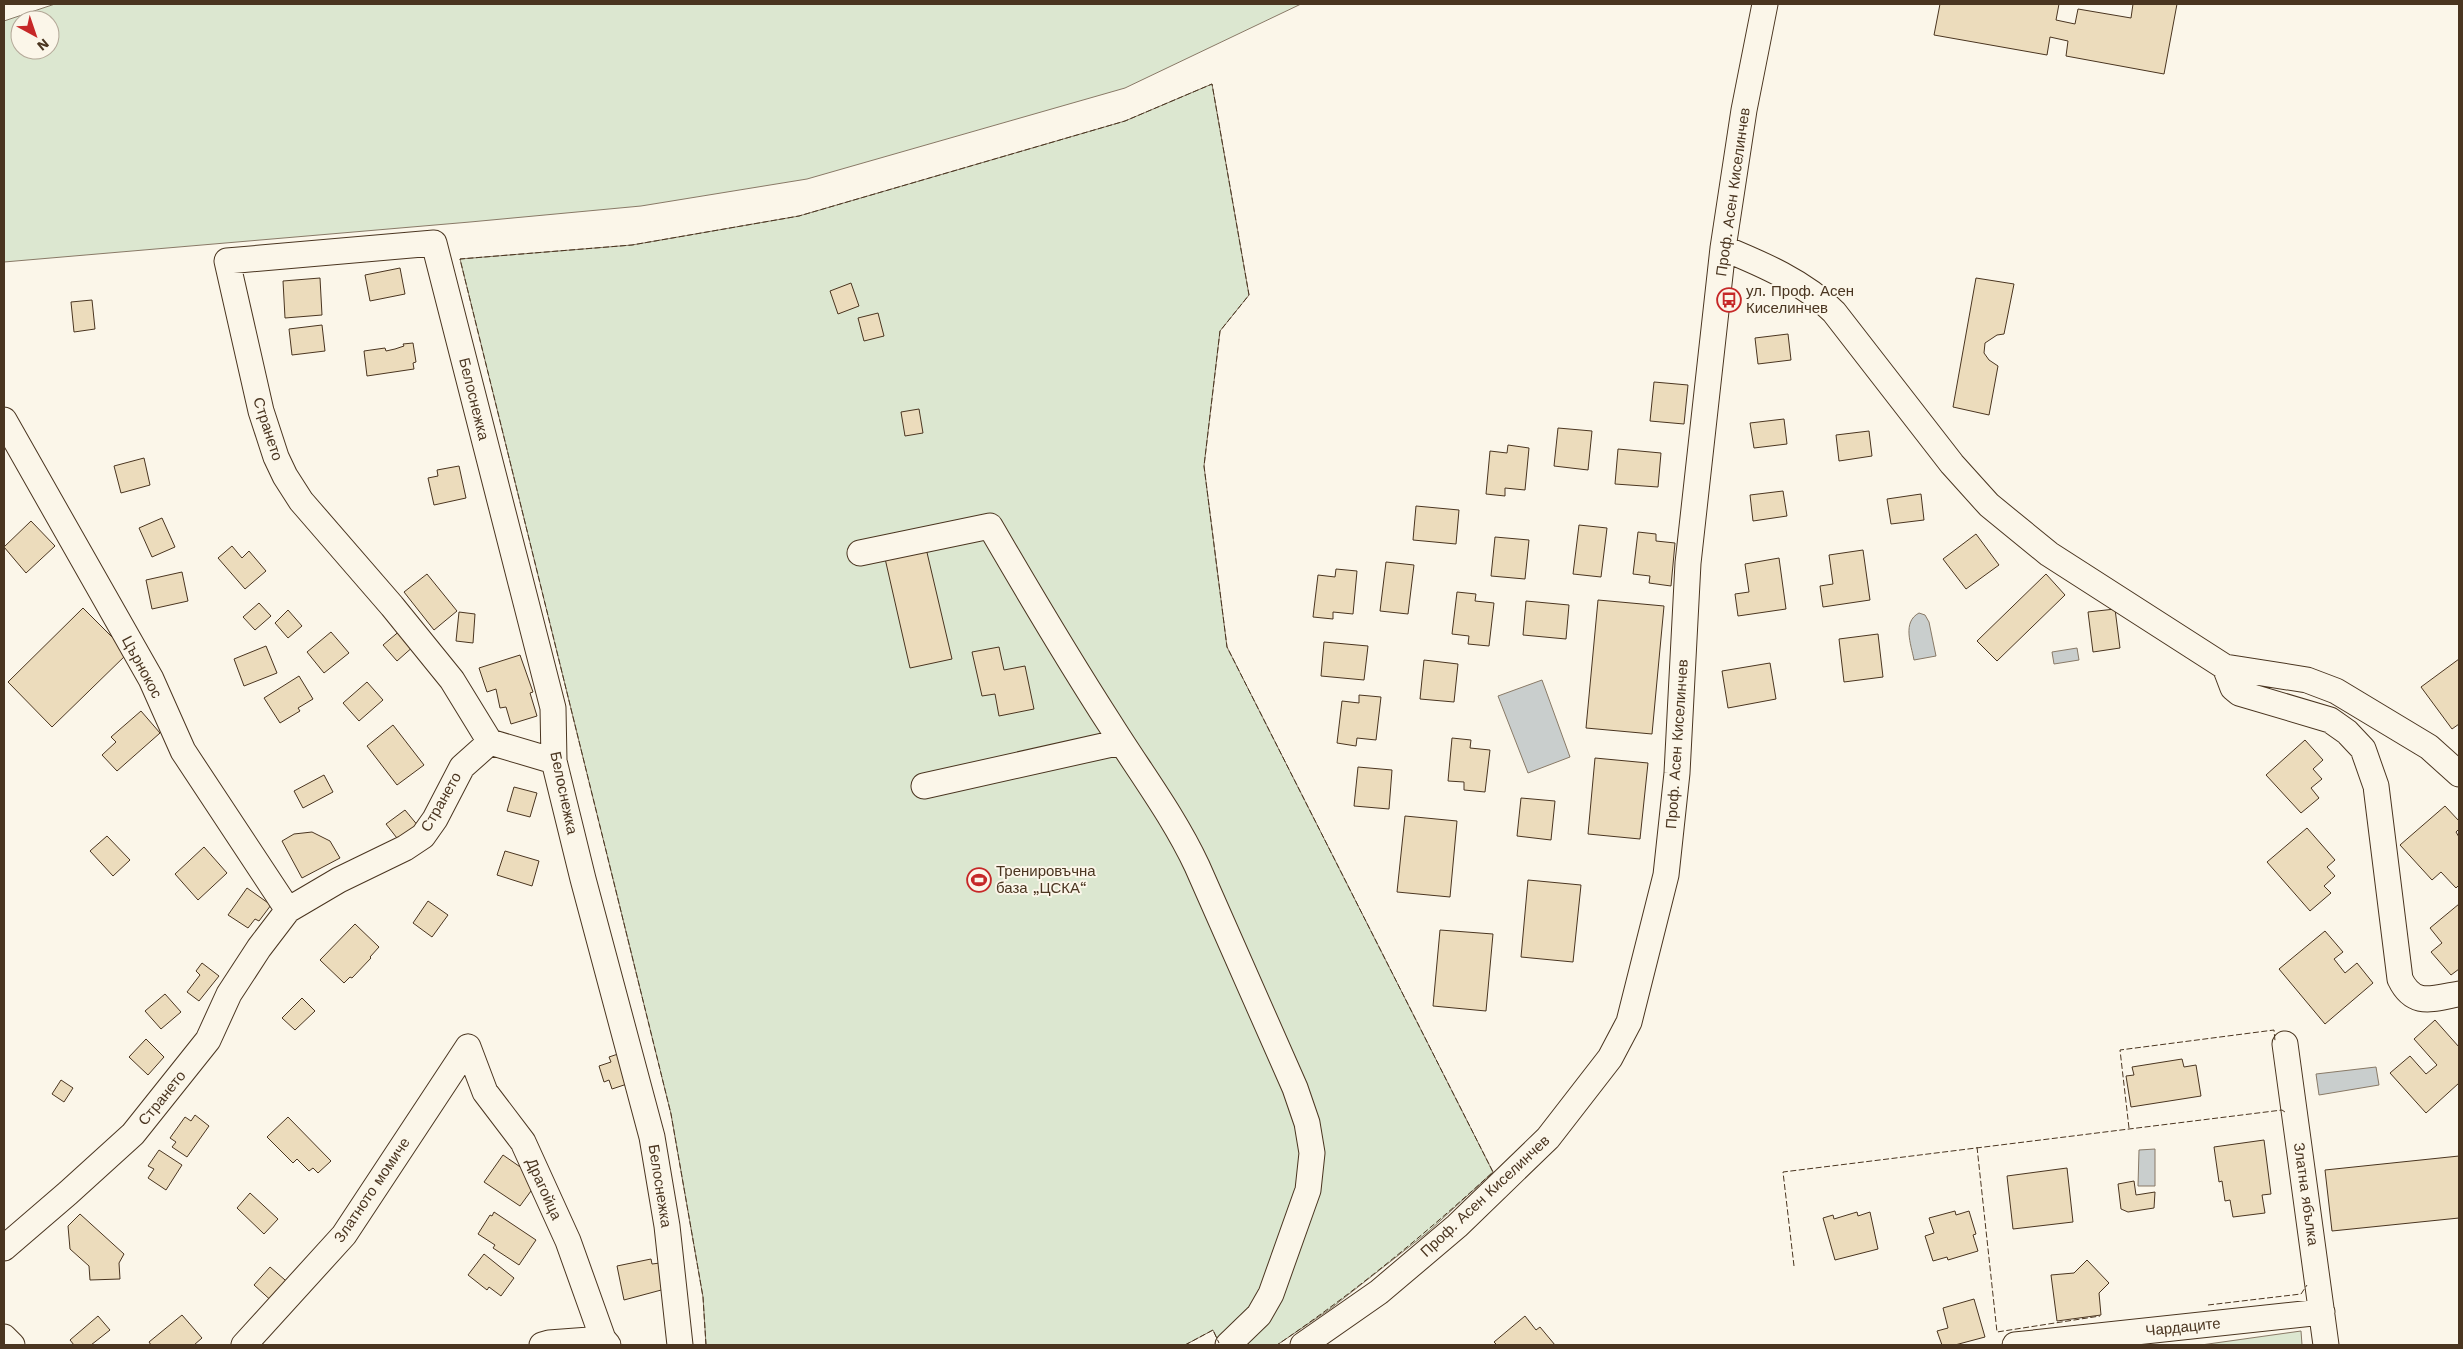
<svg xmlns="http://www.w3.org/2000/svg" width="2463" height="1349" font-family="'Work Sans',sans-serif">
<style>
.green{fill:#dce7d0;stroke:#887966;fill-rule:evenodd}
.water{fill:#c9cecd;stroke:#887966}
.building{fill:#ecdcbc;stroke:#4a3520}
.lines{fill:none;stroke-linecap:round;stroke-linejoin:round}
.minor-casing{stroke:#4a3520;stroke-width:27}
.minor{stroke:#fbf6e9;stroke-width:25}
.fence{stroke:#4a3520;stroke-width:1;stroke-dasharray:6 2.5;stroke-linecap:butt}
.labels{text-anchor:middle;dominant-baseline:central;stroke-width:4;stroke-linejoin:round;paint-order:stroke}
.street-label{font-size:15px;fill:#4a3520;stroke:#fbf6e9}
.poi-label{font-size:15px;fill:#4a3520;stroke:#fbf6e9;text-anchor:start}
</style>
<rect width="100%" height="100%" fill="#fbf6e9"/>
<!-- green -->
<path class="green" d="M 55,4 L 1301,4 L 1125,88 L 807,179 L 641,206 L 470,222 L 4,262 L 4,21 ZM 20,20 L 50,20 L 50,50 L 20,50 Z
M 1212,84 L 1249,295 L 1220,331 L 1204,466 L 1227,647 L 1493,1172 L 1428,1232 L 1330,1309 L 1277,1345 L 1220,1345 L 1213,1330 L 1185,1345 L 706,1345 L 703,1297 L 671,1114 L 460,259 L 632,245 L 799,216 L 1125,121 Z
M 2301,1331 L 2302,1345 L 2201,1345 Z"/>
<!-- water -->
<path class="water" d="M 1919,613 L 1925,615 L 1929,622 L 1936,656 L 1914,660 C 1911,644 1902,622 1919,613 Z
M 2077,648 L 2079,660 L 2054,664 L 2052,652 Z
M 1542,680 L 1570,757 L 1528,773 L 1498,696 Z
M 2376,1067 L 2379,1085 L 2319,1095 L 2316,1074 Z
M 2155,1149 L 2155,1186 L 2138,1186 L 2139,1150 Z"/>
<!-- building -->
<path class="building" d="M 1940,4 L 2059,4 L 2056,20 L 2075,24 L 2078,9 L 2131,18 L 2133,4 L 2177,4 L 2164,74 L 2066,56 L 2068,41 L 2050,37 L 2047,55 L 1934,35 Z
M 400,268 L 405,294 L 370,301 L 365,275 Z
M 320,278 L 322,315 L 285,318 L 283,281 Z
M 1976,278 L 2014,284 L 2004,334 L 1997,335 L 1985,343 L 1984,353 L 1989,360 L 1998,366 L 1989,415 L 1953,407 Z
M 851,283 L 859,306 L 838,314 L 830,291 Z
M 92,300 L 95,329 L 74,332 L 71,302 Z
M 878,313 L 884,336 L 864,341 L 858,318 Z
M 322,325 L 325,351 L 292,355 L 289,329 Z
M 1788,334 L 1791,360 L 1758,364 L 1755,338 Z
M 413,343 L 416,362 L 413,363 L 414,369 L 367,376 L 364,351 L 385,348 L 386,351 L 395,349 L 404,346 L 403,344 Z
M 1654,382 L 1688,385 L 1684,424 L 1650,421 Z
M 919,409 L 923,433 L 905,436 L 901,412 Z
M 1784,419 L 1787,444 L 1754,448 L 1750,423 Z
M 1558,428 L 1592,431 L 1588,470 L 1554,466 Z
M 1869,431 L 1872,456 L 1839,461 L 1836,435 Z
M 1508,445 L 1529,448 L 1525,490 L 1505,488 L 1505,496 L 1486,494 L 1490,451 L 1507,453 Z
M 1618,449 L 1661,453 L 1658,487 L 1615,484 Z
M 144,458 L 150,485 L 121,493 L 114,466 Z
M 459,466 L 466,498 L 434,505 L 428,478 L 438,476 L 437,470 Z
M 1783,491 L 1787,516 L 1753,521 L 1750,495 Z
M 1921,494 L 1924,520 L 1891,524 L 1887,499 Z
M 1416,506 L 1459,510 L 1456,544 L 1413,540 Z
M 162,518 L 175,547 L 152,557 L 139,528 Z
M 31,521 L 55,546 L 26,573 L 4,547 Z
M 1579,525 L 1607,528 L 1601,577 L 1573,574 Z
M 1638,532 L 1656,534 L 1656,541 L 1675,543 L 1671,586 L 1649,583 L 1650,576 L 1633,574 Z
M 1976,534 L 1999,565 L 1966,589 L 1943,559 Z
M 1495,537 L 1529,540 L 1525,579 L 1491,576 Z
M 925,544 L 952,659 L 910,668 L 884,554 Z
M 232,546 L 242,558 L 249,551 L 266,571 L 245,589 L 218,558 Z
M 1863,550 L 1870,600 L 1823,607 L 1820,586 L 1833,584 L 1829,555 Z
M 1779,558 L 1786,609 L 1738,616 L 1735,594 L 1749,592 L 1745,564 Z
M 1386,562 L 1414,565 L 1408,614 L 1380,611 Z
M 1336,569 L 1357,571 L 1353,614 L 1333,612 L 1333,619 L 1313,617 L 1318,575 L 1335,577 Z
M 182,572 L 188,601 L 152,609 L 146,580 Z
M 427,574 L 457,611 L 434,630 L 404,592 Z
M 2046,574 L 2065,595 L 1997,661 L 1977,641 Z
M 1457,592 L 1476,594 L 1475,601 L 1494,603 L 1489,646 L 1468,644 L 1469,636 L 1452,634 Z
M 1598,600 L 1664,606 L 1652,734 L 1586,728 Z
M 1526,601 L 1569,605 L 1566,639 L 1523,635 Z
M 259,603 L 271,616 L 255,630 L 243,617 Z
M 83,608 L 128,653 L 52,727 L 8,682 Z
M 2115,609 L 2120,648 L 2093,652 L 2088,612 Z
M 288,610 L 302,626 L 288,638 L 275,623 Z
M 459,612 L 475,614 L 473,643 L 456,641 Z
M 402,629 L 415,645 L 397,661 L 383,645 Z
M 331,632 L 349,653 L 324,673 L 307,652 Z
M 1878,634 L 1883,677 L 1844,682 L 1839,639 Z
M 1324,642 L 1368,646 L 1364,680 L 1321,676 Z
M 266,646 L 277,673 L 244,686 L 234,659 Z
M 999,647 L 1004,670 L 1025,666 L 1034,709 L 999,716 L 995,694 L 982,696 L 972,652 Z
M 520,655 L 533,692 L 530,693 L 537,716 L 511,724 L 506,707 L 500,708 L 496,689 L 487,692 L 479,668 Z
M 2459,659 L 2459,724 L 2452,729 L 2421,687 Z
M 1424,660 L 1458,664 L 1454,702 L 1420,699 Z
M 1770,663 L 1776,699 L 1728,708 L 1722,671 Z
M 299,676 L 313,699 L 298,708 L 300,711 L 280,723 L 264,698 Z
M 367,682 L 383,700 L 359,721 L 343,703 Z
M 1359,695 L 1381,697 L 1376,740 L 1357,738 L 1356,746 L 1337,743 L 1342,701 L 1359,703 Z
M 141,711 L 160,733 L 117,771 L 102,755 L 116,742 L 111,737 Z
M 393,725 L 424,765 L 397,785 L 367,746 Z
M 1452,738 L 1471,740 L 1470,748 L 1490,750 L 1485,792 L 1464,790 L 1464,782 L 1448,781 Z
M 2305,740 L 2323,760 L 2313,769 L 2322,779 L 2311,788 L 2319,798 L 2301,813 L 2266,775 Z
M 1595,758 L 1648,763 L 1640,839 L 1588,834 Z
M 1358,767 L 1392,770 L 1389,809 L 1354,806 Z
M 324,775 L 333,792 L 303,808 L 294,791 Z
M 514,787 L 537,793 L 530,817 L 507,811 Z
M 1521,798 L 1555,801 L 1551,840 L 1517,836 Z
M 2445,806 L 2459,821 L 2459,829 L 2456,832 L 2459,837 L 2459,885 L 2456,888 L 2441,872 L 2432,880 L 2400,845 Z
M 405,810 L 419,827 L 400,842 L 386,824 Z
M 1405,816 L 1457,821 L 1450,897 L 1397,892 Z
M 2307,828 L 2335,860 L 2327,867 L 2335,876 L 2324,886 L 2331,893 L 2310,911 L 2267,862 Z
M 312,832 L 330,841 L 340,858 L 302,878 L 282,841 L 294,834 Z
M 107,836 L 130,860 L 113,876 L 90,851 Z
M 204,847 L 227,873 L 198,900 L 175,874 Z
M 505,851 L 539,861 L 532,886 L 497,875 Z
M 1528,880 L 1581,885 L 1573,962 L 1521,957 Z
M 247,888 L 271,905 L 259,921 L 255,919 L 248,928 L 228,915 Z
M 428,901 L 448,915 L 432,937 L 413,923 Z
M 2459,904 L 2459,969 L 2451,975 L 2431,952 L 2442,943 L 2430,928 Z
M 355,924 L 379,947 L 370,957 L 371,958 L 352,978 L 350,977 L 344,983 L 320,960 Z
M 1440,930 L 1493,934 L 1486,1011 L 1433,1006 Z
M 2325,931 L 2343,952 L 2334,959 L 2345,973 L 2357,963 L 2373,983 L 2325,1024 L 2279,969 Z
M 202,963 L 219,976 L 199,1001 L 187,992 L 200,975 L 196,971 Z
M 165,994 L 181,1012 L 161,1029 L 145,1011 Z
M 302,998 L 315,1011 L 295,1030 L 282,1018 Z
M 2435,1020 L 2459,1047 L 2459,1083 L 2426,1113 L 2390,1073 L 2410,1056 L 2426,1074 L 2437,1065 L 2414,1039 Z
M 146,1039 L 164,1057 L 148,1075 L 129,1057 Z
M 618,1054 L 627,1084 L 612,1089 L 609,1080 L 604,1082 L 599,1066 L 611,1062 L 609,1057 Z
M 2182,1059 L 2184,1067 L 2196,1065 L 2201,1096 L 2131,1107 L 2126,1076 L 2134,1075 L 2132,1067 Z
M 61,1080 L 73,1088 L 64,1102 L 52,1094 Z
M 195,1115 L 209,1126 L 187,1157 L 172,1147 L 176,1142 L 170,1138 L 185,1117 L 191,1121 Z
M 288,1117 L 331,1161 L 318,1173 L 313,1168 L 309,1171 L 297,1159 L 293,1163 L 267,1137 Z
M 2264,1140 L 2271,1194 L 2262,1195 L 2265,1213 L 2233,1217 L 2230,1200 L 2225,1201 L 2222,1181 L 2219,1182 L 2214,1147 Z
M 159,1150 L 182,1165 L 166,1190 L 148,1178 L 154,1169 L 148,1166 Z
M 503,1155 L 539,1180 L 520,1206 L 484,1182 Z
M 2459,1156 L 2459,1218 L 2332,1231 L 2325,1170 Z
M 2067,1168 L 2073,1222 L 2013,1229 L 2007,1176 Z
M 2134,1181 L 2136,1195 L 2155,1192 L 2154,1208 L 2128,1212 L 2121,1209 L 2118,1184 Z
M 250,1193 L 278,1219 L 264,1234 L 237,1208 Z
M 1955,1211 L 1956,1215 L 1969,1211 L 1976,1234 L 1973,1235 L 1978,1251 L 1948,1260 L 1947,1257 L 1933,1261 L 1925,1236 L 1934,1233 L 1929,1218 Z
M 494,1212 L 536,1240 L 519,1265 L 493,1248 L 495,1245 L 478,1234 L 490,1215 L 492,1216 Z
M 1857,1212 L 1858,1216 L 1870,1212 L 1878,1249 L 1835,1260 L 1823,1218 L 1833,1215 L 1834,1219 Z
M 80,1214 L 124,1254 L 119,1263 L 120,1279 L 90,1280 L 89,1266 L 70,1249 L 68,1226 Z
M 484,1254 L 514,1278 L 501,1296 L 489,1287 L 487,1290 L 468,1275 Z
M 651,1259 L 652,1264 L 660,1263 L 665,1289 L 624,1300 L 617,1266 Z
M 2087,1260 L 2109,1283 L 2099,1293 L 2101,1315 L 2057,1321 L 2051,1275 L 2074,1273 Z
M 270,1267 L 292,1286 L 275,1304 L 254,1285 Z
M 1974,1299 L 1985,1337 L 1955,1345 L 1942,1345 L 1937,1331 L 1948,1328 L 1943,1308 Z
M 182,1315 L 202,1338 L 194,1345 L 151,1345 L 149,1342 Z
M 98,1316 L 110,1330 L 91,1345 L 74,1345 L 70,1340 Z
M 1525,1316 L 1536,1330 L 1540,1327 L 1555,1345 L 1497,1345 L 1494,1342 Z"/>
<g class="lines">
<!-- minor casing -->
<g class="minor-casing">
<path id="minor" d="M 1723,248 C 1762,264 1804,282 1834,312 L 1952,464 L 1989,505 L 2049,554 L 2225,667 L 2307,680 L 2336,691 L 2429,747 L 2459,774
M 4,420 L 151,679 L 183,751 L 288,910
M 860,553 L 990,526 C 1029,593 1068,659 1110,724 C 1140,772 1173,815 1197,866 L 1295,1088 L 1307,1123 L 1312,1153 L 1308,1190 L 1271,1294 L 1259,1315 L 1228,1345
M 2225,667 L 2233,688 L 2239,693 L 2330,720 L 2347,732 L 2363,749 L 2376,786 L 2400,979 C 2414,1008 2433,998 2459,994
M 490,742 L 452,680 L 392,606 L 301,501 L 285,476 L 276,457 L 261,411 L 227,261 L 434,243 L 553,708 L 554,761 L 583,879 L 652,1137 L 667,1226 L 680,1345
M 490,742 L 554,761
M 924,786 L 1121,742
M 2285,1044 L 2326,1345
M 468,1047 L 485,1092 L 523,1142 L 568,1241 L 603,1339
M 4,1248 L 68,1193 L 133,1134 L 208,1040 L 229,994 L 259,948 L 288,910 L 339,880 L 405,848 L 423,836 L 435,819 L 462,767 L 490,742
M 4,1337 L 12,1345
M 244,1345 L 344,1235 L 468,1047
M 542,1345 L 549,1343 L 603,1339 L 608,1345
M 1303,1345 L 1379,1292 L 1457,1226 L 1548,1138 L 1610,1058 L 1629,1022 L 1666,875 L 1677,773 L 1688,563 L 1723,248 L 1744,110 L 1765,4
M 2015,1345 L 2322,1312"/>
</g>
<!-- minor -->
<use href="#minor" class="minor"/>
<!-- fence -->
<path class="fence" d="M 2129,1128 L 2120,1050 L 2274,1030 L 2275,1041
M 1977,1147 L 1997,1332 L 2100,1316
M 1794,1266 L 1783,1172 L 2282,1110 L 2285,1112
M 2208,1305 L 2301,1294 L 2307,1285
M 706,1345 L 703,1297 L 671,1114 L 460,259 L 632,245 L 799,216 L 1125,121 L 1212,84 L 1249,295 L 1220,331 L 1204,466 L 1227,647 L 1493,1172 C 1423,1236 1355,1292 1277,1345
M 1185,1345 L 1213,1330 L 1219,1343"/>
</g>
<!-- icons -->
<defs>
<g id="bus-ring" transform="scale(1.25)"><circle r="9.5" fill="#fbf6e9" stroke="#c62828" stroke-width="1.5"/><path d="M-5-6H5V4H4V6H2V4H-2V6H-4V4H-5ZM-3.5-4V0h7V-4ZM-3.5 1.2v1.5H-2V1.2ZM2 1.2v1.5H3.5V1.2Z" fill="#c62828"/></g>
<g id="stadium-ring" transform="scale(1.25)"><circle r="9.5" fill="#fbf6e9" stroke="#c62828" stroke-width="1.5"/><path d="M0-5a6.5 5 0 1 0 0 10a6.5 5 0 1 0 0-10ZM-3.5-1.8h7v3.6h-7Z" fill="#c62828"/></g>
</defs>
<g fill-rule="evenodd">
<use href="#bus-ring" x="1729" y="300"/>
<use href="#stadium-ring" x="979" y="880"/>
</g>
<g class="labels">
<!-- street labels -->
<g class="street-label">
<text transform="translate(1733 192) rotate(-82)">Проф. Асен Киселинчев</text>
<text transform="translate(474 399) rotate(76)">Белоснежка</text>
<text transform="translate(268 429) rotate(72)">Странето</text>
<text transform="translate(142 667) rotate(62)">Църнокос</text>
<text transform="translate(1677 744) rotate(-86)">Проф. Асен Киселинчев</text>
<text transform="translate(564 793) rotate(78)">Белоснежка</text>
<text transform="translate(441 802) rotate(-60)">Странето</text>
<text transform="translate(162 1098) rotate(-51)">Странето</text>
<text transform="translate(660 1186) rotate(81)">Белоснежка</text>
<text transform="translate(544 1189) rotate(66)">Драгойца</text>
<text transform="translate(372 1190) rotate(-56)">Златното момиче</text>
<text transform="translate(2306 1194) rotate(82)">Златна ябълка</text>
<text transform="translate(1485 1196) rotate(-43)">Проф. Асен Киселинчев</text>
<text transform="translate(2183 1327) rotate(-6)">Чардаците</text>
</g>
<!-- poi labels -->
<g class="poi-label">
<text x="1746" y="291">ул. Проф. Асен<tspan x="1746" dy="17">Киселинчев</tspan></text>
<text x="996" y="871">Тренировъчна<tspan x="996" dy="17">база „ЦСКА“</tspan></text>
</g>
</g>
<!-- border -->
<rect width="2463" height="1349" fill="none" stroke="#4a3520" stroke-width="10"/>
<!-- north arrow -->
<g transform="translate(35 35) rotate(140)"><circle r="24" fill="#fbf6e9" stroke="#b4a999"/>
<path d="M0-4L9 19L0 12L-9 19Z" fill="#c62828"/>
<text y="-8" font-size="14" font-weight="bold" text-anchor="middle" fill="#4a3520">N</text>
</g>
</svg>
